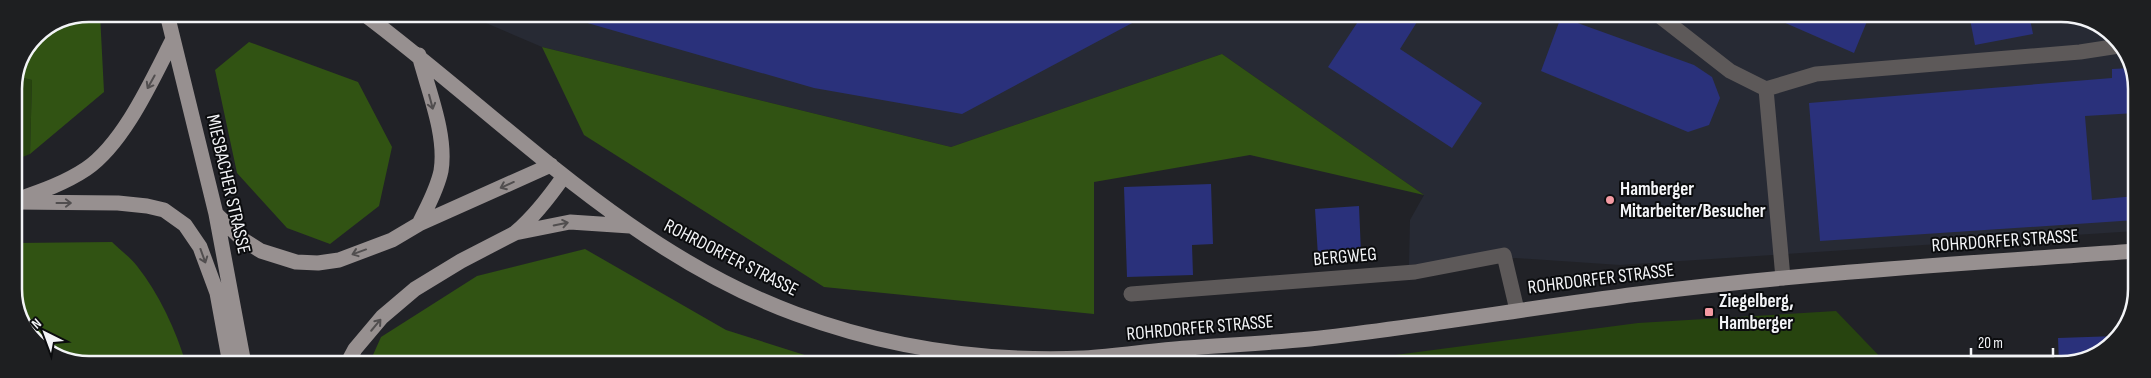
<svg xmlns="http://www.w3.org/2000/svg" width="2151" height="378" font-family="'Sofia Sans Condensed',sans-serif">
<style>
.built{fill:#272a34}
.green{fill:#27440f}
.forest{fill:#315313}
.building{fill:#2a317b}
.lines{fill:none;stroke-linecap:round;stroke-linejoin:round}
.minor{stroke:#5d5959;stroke-width:15}
.major{stroke:#979090;stroke-width:15}
.oneway{stroke:#514e4f}
.poi-dot{fill:#f49aa2;stroke:#0b0c0e;stroke-width:2}
.labels{text-anchor:middle;dominant-baseline:central;stroke-width:4;stroke-linejoin:round;paint-order:stroke}
.street-label{font-size:19px;fill:#f3f4f7;stroke:#0b0c0e}
.poi-label{font-size:19px;font-weight:bold;fill:#f3f4f7;stroke:#0b0c0e;text-anchor:start}
.rim{fill:none;stroke:#f3f4f7;stroke-width:2.5}
</style>
<rect width="100%" height="100%" fill="#212227"/>
<!-- built -->
<path class="built" d="M 465,14 L 2072,14 L 2112,33 L 2136,74 L 2136,231 L 1620,265 L 1516,258 L 1409,265 L 1410,220 L 1424,195 L 1222,54 L 951,147 L 542,47 Z"/>
<!-- green -->
<path class="green" d="M 19,77 L 32,80 L 30,154 L 15,160 L 14,89 Z
M 1836,311 L 1887,364 L 1327,364 L 1638,323 Z"/>
<!-- forest -->
<path class="forest" d="M 89,14 L 100,14 L 104,92 L 30,154 L 32,80 L 19,77 L 36,36 Z
M 249,42 L 358,82 L 392,147 L 379,206 L 330,244 L 287,228 L 237,173 L 215,70 Z
M 542,47 L 951,147 L 1222,54 L 1424,195 L 1250,155 L 1094,182 L 1094,314 L 824,287 L 584,135 Z
M 112,242 C 120,250 130,257 137,266 C 159,294 176,330 186,364 L 79,364 L 39,345 L 16,308 L 16,243 Z
M 585,249 L 726,330 L 833,364 L 369,364 L 381,337 L 477,276 Z"/>
<!-- building -->
<path class="building" d="M 578,14 L 1149,14 L 962,114 L 814,88 L 577,20 Z
M 1363,14 L 1422,14 L 1400,49 L 1482,103 L 1452,148 L 1328,67 Z
M 1765,14 L 1870,14 L 1854,53 Z
M 1969,14 L 2029,14 L 2033,34 L 1975,45 Z
M 1561,17 L 1694,65 L 1712,77 L 1720,98 L 1709,125 L 1688,132 L 1541,71 Z
M 2132,68 L 2136,74 L 2136,113 L 2085,116 L 2092,200 L 2136,196 L 2136,220 L 1820,241 L 1809,103 L 2112,78 L 2112,69 Z
M 1211,184 L 1213,244 L 1192,245 L 1193,275 L 1127,277 L 1124,187 Z
M 1359,206 L 1361,253 L 1318,256 L 1315,209 Z
M 2117,336 L 2112,345 L 2059,364 L 2058,338 Z"/>
<g class="lines">
<!-- minor -->
<path class="minor" d="M 1657,14 L 1730,71 L 1766,89 L 1783,278
M 1766,89 L 1816,74 L 2080,52 L 2119,46
M 1131,294 L 1415,272 L 1504,255 L 1517,310"/>
<!-- major -->
<path class="major" d="M 167,14 L 216,214 L 244,364
M 364,14 C 504,119 629,253 796,314 C 888,348 986,362 1084,358 C 1119,356 1153,350 1187,348 C 1228,345 1269,343 1310,339 C 1419,327 1528,308 1638,294 C 1803,273 1970,263 2136,251
M 19,199 C 42,191 65,183 86,169 C 124,143 152,80 173,39
M 15,202 L 118,203 L 147,206 L 164,210 L 185,225 L 200,247 L 217,293 L 230,364
M 216,214 L 242,239 L 261,251 L 296,262 L 318,263 L 339,260 L 392,240 L 419,224 L 551,165
M 419,224 C 427,207 437,190 441,171 C 447,135 428,90 419,55
M 516,232 C 535,216 550,196 564,176
M 347,364 L 355,349 L 382,317 L 415,289 L 461,261 L 515,233 L 570,222 L 630,226"/>
</g>
<!-- one-way arrows -->
<defs><path id="oneway-shaft" d="M-6 0H5M1.5-3L5.5 0L1.5 3" fill="none" stroke-width="1.6" stroke-linecap="round" stroke-linejoin="round" transform="scale(1.25)"/></defs>
<g class="oneway">
<use href="#oneway-shaft" transform="translate(151 82) rotate(119)"/>
<use href="#oneway-shaft" transform="translate(431 102) rotate(75)"/>
<use href="#oneway-shaft" transform="translate(507 185) rotate(156)"/>
<use href="#oneway-shaft" transform="translate(64 203)"/>
<use href="#oneway-shaft" transform="translate(561 224) rotate(-11)"/>
<use href="#oneway-shaft" transform="translate(359 252) rotate(160)"/>
<use href="#oneway-shaft" transform="translate(203 256) rotate(70)"/>
<use href="#oneway-shaft" transform="translate(376 325) rotate(-50)"/>
</g>
<!-- markers -->
<g class="poi-dot">
<circle cx="1610" cy="200" r="5"/>
<rect x="1704" y="307" width="10" height="10" rx="2.5"/>
</g>
<g class="labels">
<!-- street labels -->
<g class="street-label">
<text transform="translate(228 184) rotate(77)">MIESBACHER STRASSE</text>
<text transform="translate(2005 241) rotate(-4)">ROHRDORFER STRASSE</text>
<text transform="translate(1345 257) rotate(-5)">BERGWEG</text>
<text transform="translate(731 258) rotate(27)">ROHRDORFER STRASSE</text>
<text transform="translate(1601 279) rotate(-7)">ROHRDORFER STRASSE</text>
<text transform="translate(1200 328) rotate(-5)">ROHRDORFER STRASSE</text>
</g>
<!-- poi labels -->
<g class="poi-label">
<text x="1620" y="189">Hamberger<tspan x="1620" dy="22">Mitarbeiter/Besucher</tspan></text>
<text x="1719" y="301">Ziegelberg,<tspan x="1719" dy="22">Hamberger</tspan></text>
</g>
</g>
<!-- crop -->
<path d="M0 0H2151V378H0ZM89 22H2061A67 67 0 0 1 2128 89V289A67 67 0 0 1 2061 356H89A67 67 0 0 1 22 289V89A67 67 0 0 1 89 22Z" fill="#1e1f21" fill-rule="evenodd"/>
<path class="rim" d="M89 22H2061A67 67 0 0 1 2128 89V289A67 67 0 0 1 2061 356H89A67 67 0 0 1 22 289V89A67 67 0 0 1 89 22Z"/>
<!-- north arrow -->
<g transform="translate(45 333) rotate(318)" stroke="#0b0c0e" stroke-width="4" paint-order="stroke">
<path d="M0-4L9 19L0 12L-9 19Z" fill="#f3f4f7"/>
<text y="-8" font-size="14" font-weight="bold" text-anchor="middle" fill="#f3f4f7">N</text>
</g>
<!-- scale -->
<path d="M1971 348v8h82v-8" fill="none" stroke="#f3f4f7" stroke-width="2.5"/>
<text x="1978" y="348" font-size="15" fill="#f3f4f7" stroke="#0b0c0e" stroke-width="4" paint-order="stroke">20 m</text>
</svg>
